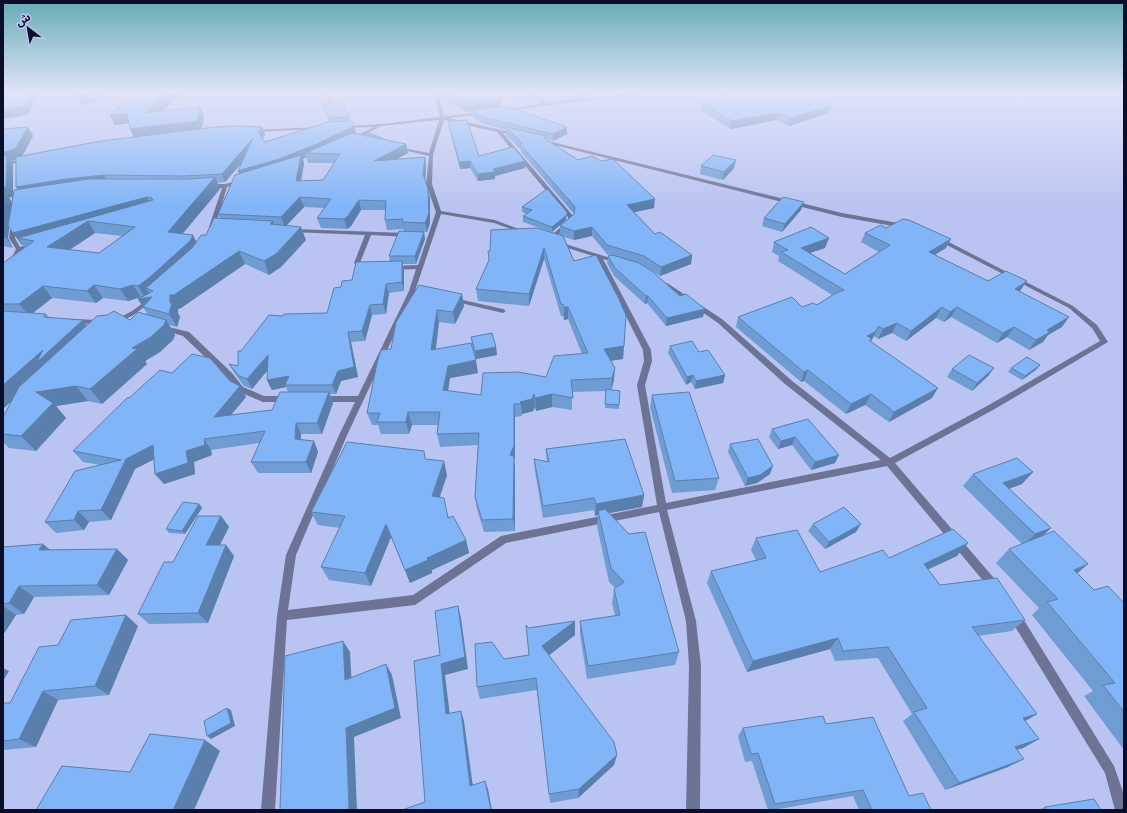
<svg xmlns="http://www.w3.org/2000/svg" width="1127" height="813" font-family="'Fira Sans','Noto Sans Arabic',sans-serif">
<style>
.lines{fill:none;stroke-linecap:round;stroke-linejoin:round}
.service{fill:#6c7395;fill-rule:evenodd}
.minor{fill:#6c7395;fill-rule:evenodd}
.wall{fill:#709cd4;fill-rule:evenodd}
.shaded-wall{fill:#5b7fad}
.building{fill:#82b5f7;stroke:#5b7fad;fill-rule:evenodd}
</style>
<rect width="100%" height="100%" fill="#bac4f2"/>
<g class="lines">
<!-- service -->
<path class="service" d="M 324,92 L 328,92 L 332,104 L 330,104 Z
M 591,92 L 597,92 L 565,103 L 562,102 Z"/>
<!-- minor -->
<path class="minor" d="M 434,92 L 438,92 L 444,116 L 483,112 L 485,113 L 485,114 L 449,118 L 519,134 L 519,136 L 517,136 L 503,133 L 573,216 L 574,221 L 551,241 L 547,241 L 547,239 L 568,221 L 568,217 L 497,132 L 444,120 L 433,155 L 432,184 L 441,211 L 495,220 L 527,232 L 524,234 L 494,223 L 441,214 L 415,291 L 348,433 L 296,555 L 288,610 L 413,595 L 501,536 L 657,505 L 637,385 L 644,361 L 643,350 L 596,257 L 555,244 L 555,242 L 559,242 L 620,261 L 617,263 L 603,259 L 651,350 L 652,361 L 645,385 L 666,503 L 881,460 L 785,384 L 718,323 L 663,285 L 663,283 L 667,283 L 722,319 L 791,380 L 890,458 L 987,406 L 1100,341 L 1092,328 L 1069,308 L 937,240 L 937,238 L 941,238 L 1073,306 L 1097,325 L 1108,342 L 993,410 L 895,463 L 999,584 L 1000,587 L 999,590 L 995,592 L 991,590 L 887,466 L 667,510 L 696,621 L 701,666 L 700,810 L 686,810 L 689,666 L 686,621 L 659,512 L 506,543 L 415,605 L 287,620 L 275,810 L 261,810 L 277,616 L 286,555 L 340,433 L 355,402 L 321,402 L 317,399 L 321,396 L 358,396 L 409,291 L 416,269 L 394,270 L 391,268 L 394,266 L 418,265 L 436,212 L 426,184 L 429,156 L 395,148 L 397,147 L 429,153 L 439,120 L 381,126 L 352,141 L 350,141 L 350,139 L 374,127 L 343,128 L 341,127 L 343,126 L 383,124 L 440,117 Z
M 529,92 L 533,92 L 548,103 L 644,92 L 655,92 L 502,111 L 500,110 L 543,104 Z
M 318,127 L 320,128 L 320,129 L 253,132 L 251,131 L 253,130 Z
M 544,140 L 842,213 L 904,224 L 907,226 L 904,228 L 842,217 L 542,142 L 542,140 Z
M 26,159 L 28,159 L 28,161 L 3,165 L 3,163 Z
M 241,180 L 244,182 L 243,183 L 227,187 L 215,227 L 210,228 L 209,227 L 222,188 L 209,188 L 206,186 L 209,184 L 225,184 Z
M 14,220 L 17,222 L 15,238 L 20,247 L 35,242 L 38,244 L 22,250 L 18,257 L 3,270 L 3,265 L 13,255 L 16,249 L 9,238 L 11,222 Z
M 293,229 L 407,233 L 410,235 L 407,237 L 371,235 L 360,263 L 362,267 L 367,269 L 364,271 L 358,269 L 354,263 L 365,235 L 291,232 L 290,231 Z
M 150,298 L 153,300 L 152,301 L 132,316 L 116,323 L 113,321 L 132,311 Z
M 454,298 L 503,309 L 506,311 L 503,313 L 452,301 L 452,299 Z
M 72,319 L 100,320 L 103,322 L 100,324 L 74,323 L 72,323 L 71,321 Z
M 159,325 L 161,325 L 189,332 L 232,373 L 243,387 L 264,396 L 288,396 L 292,399 L 288,402 L 263,402 L 237,391 L 226,377 L 183,336 L 159,329 L 158,327 Z
M 1015,611 L 1019,612 L 1114,766 L 1124,795 L 1124,810 L 1115,810 L 1105,773 L 1011,620 L 1010,616 L 1011,612 Z"/>
</g>
<!-- wall -->
<path class="wall" d="M 134,92 L 181,92 L 171,103 L 162,111 L 200,107 L 204,117 L 202,128 L 262,127 L 265,135 L 262,138 L 265,142 L 329,122 L 323,104 L 349,117 L 351,122 L 354,126 L 356,133 L 364,135 L 364,134 L 406,144 L 408,153 L 397,159 L 425,157 L 426,166 L 425,180 L 428,189 L 430,199 L 430,223 L 427,232 L 424,232 L 425,239 L 416,264 L 402,264 L 404,271 L 404,291 L 389,293 L 386,314 L 372,315 L 365,341 L 351,342 L 358,377 L 341,381 L 336,394 L 330,394 L 333,403 L 322,434 L 301,434 L 300,440 L 314,441 L 318,452 L 311,473 L 258,473 L 251,462 L 260,443 L 211,450 L 212,455 L 194,462 L 195,474 L 164,484 L 155,474 L 154,459 L 135,469 L 111,520 L 89,522 L 84,530 L 56,533 L 45,522 L 100,465 L 83,462 L 73,451 L 129,398 L 172,373 L 230,381 L 240,386 L 246,397 L 231,415 L 272,410 L 288,392 L 286,387 L 272,390 L 267,380 L 267,371 L 252,389 L 244,386 L 235,374 L 229,364 L 238,366 L 241,351 L 283,316 L 327,313 L 341,287 L 352,280 L 390,262 L 389,256 L 404,231 L 403,229 L 387,230 L 385,220 L 385,210 L 361,210 L 351,226 L 347,229 L 321,228 L 317,218 L 325,208 L 304,207 L 286,226 L 306,240 L 281,267 L 269,275 L 245,264 L 181,308 L 178,309 L 178,313 L 180,317 L 177,327 L 169,325 L 175,335 L 173,340 L 160,352 L 145,361 L 147,364 L 102,404 L 88,401 L 56,406 L 66,418 L 36,451 L 9,448 L 3,442 L 3,417 L 12,401 L 3,409 L 3,263 L 25,247 L 23,245 L 22,245 L 9,227 L 8,238 L 13,248 L 3,246 L 3,129 L 28,127 L 33,136 L 22,156 L 134,137 L 129,123 L 115,125 L 110,115 ZM 306,157 L 308,163 L 334,163 L 323,180 L 301,181 L 304,164 L 303,159 ZM 16,160 L 17,189 L 13,196 L 13,165 L 11,161 ZM 242,163 L 239,174 L 218,214 L 220,218 L 206,235 L 196,242 L 182,234 L 220,189 L 217,183 L 225,182 ZM 12,197 L 12,202 L 9,198 ZM 95,233 L 122,236 L 99,253 L 70,250 ZM 141,297 L 138,299 L 148,315 L 130,320 L 87,325 L 49,317 L 46,314 L 33,313 L 52,298 L 96,303 L 103,298 L 128,301 Z
M 442,92 L 497,92 L 501,98 L 501,107 L 567,127 L 567,134 L 553,141 L 546,139 L 654,208 L 634,212 L 655,234 L 692,255 L 691,264 L 660,276 L 643,265 L 703,317 L 666,326 L 647,303 L 645,304 L 614,276 L 607,263 L 608,256 L 610,255 L 607,254 L 592,236 L 574,240 L 564,237 L 574,261 L 624,346 L 623,359 L 610,360 L 614,380 L 611,390 L 620,391 L 619,409 L 605,408 L 606,391 L 572,392 L 572,410 L 552,407 L 536,411 L 535,407 L 533,411 L 522,414 L 522,416 L 515,417 L 515,458 L 514,460 L 515,468 L 515,531 L 484,532 L 477,509 L 475,497 L 478,445 L 440,447 L 437,434 L 438,425 L 412,425 L 409,434 L 381,434 L 378,425 L 372,425 L 367,413 L 391,349 L 396,322 L 462,294 L 464,306 L 455,324 L 439,322 L 436,349 L 478,373 L 450,378 L 448,391 L 481,395 L 546,377 L 582,354 L 568,319 L 564,320 L 563,316 L 561,316 L 544,259 L 529,306 L 478,301 L 476,289 L 489,261 L 490,251 L 551,232 L 523,222 L 523,216 L 527,214 L 522,212 L 522,207 L 566,220 L 552,232 L 560,235 L 560,226 L 574,214 L 521,152 L 521,150 L 506,135 L 506,130 L 483,124 L 472,117 L 472,111 L 465,112 L 442,96 Z
M 702,103 L 832,106 L 829,113 L 789,126 L 776,120 L 731,129 L 700,110 Z
M 448,121 L 479,156 L 525,168 L 495,176 L 495,179 L 478,181 L 470,168 L 460,169 L 449,127 Z
M 701,166 L 734,168 L 723,180 L 700,174 Z
M 801,210 L 782,232 L 762,226 L 764,218 Z
M 886,228 L 946,248 L 935,255 L 988,281 L 1020,291 L 1062,327 L 1048,335 L 1043,342 L 1029,350 L 1007,337 L 997,343 L 951,317 L 944,322 L 936,318 L 906,341 L 892,333 L 878,339 L 874,336 L 871,342 L 932,398 L 889,422 L 865,405 L 846,414 L 804,381 L 801,382 L 736,327 L 738,317 L 802,307 L 817,305 L 832,295 L 778,261 L 779,256 L 772,252 L 774,242 L 825,248 L 810,253 L 845,274 L 879,252 L 861,242 L 865,233 Z
M 471,337 L 496,347 L 497,355 L 476,359 L 472,345 Z
M 670,346 L 699,352 L 725,375 L 723,383 L 695,389 L 691,382 L 686,385 L 668,353 Z
M 994,368 L 988,376 L 972,391 L 947,377 L 952,369 Z
M 1011,368 L 1037,369 L 1022,380 L 1008,372 Z
M 652,395 L 719,478 L 715,490 L 672,493 L 650,407 Z
M 808,419 L 835,463 L 811,470 L 792,445 L 778,449 L 769,437 L 772,429 Z
M 730,444 L 770,474 L 757,483 L 745,486 L 728,452 Z
M 546,449 L 644,495 L 642,507 L 609,513 L 679,652 L 675,665 L 587,679 L 580,634 L 580,621 L 615,616 L 612,603 L 614,589 L 615,588 L 609,582 L 597,526 L 598,515 L 595,516 L 594,510 L 543,518 L 535,471 L 534,459 L 547,462 Z
M 973,474 L 1022,484 L 1009,489 L 1051,528 L 1043,536 L 1077,573 L 1094,590 L 1124,603 L 1124,750 L 1084,696 L 1093,691 L 1032,615 L 1039,608 L 996,563 L 1009,549 L 1022,544 L 963,486 Z
M 447,475 L 440,497 L 449,518 L 466,540 L 469,553 L 432,570 L 432,573 L 410,583 L 391,537 L 371,586 L 329,580 L 321,567 L 340,528 L 318,525 L 311,512 Z
M 199,504 L 202,508 L 185,534 L 169,533 L 166,529 Z
M 221,516 L 229,527 L 220,545 L 226,545 L 234,556 L 208,623 L 149,624 L 138,614 L 173,562 Z
M 813,524 L 856,532 L 825,549 L 808,531 Z
M 756,538 L 820,572 L 889,558 L 957,556 L 928,569 L 940,585 L 1025,620 L 1012,631 L 978,636 L 1037,714 L 1025,721 L 1039,739 L 1023,748 L 1017,749 L 1008,767 L 945,790 L 903,721 L 912,714 L 878,658 L 835,661 L 830,649 L 747,672 L 707,583 L 711,571 L 756,560 L 751,550 Z
M 43,544 L 50,550 L 117,549 L 128,560 L 109,595 L 34,597 L 24,614 L 16,615 L 3,635 L 3,547 Z
M 575,621 L 575,635 L 549,655 L 617,755 L 614,765 L 578,798 L 550,803 L 537,690 L 480,699 L 477,687 L 504,659 L 529,655 L 528,628 Z
M 138,626 L 109,695 L 58,700 L 36,747 L 3,750 L 3,703 L 10,703 L 58,645 Z
M 826,724 L 909,796 L 931,810 L 859,810 L 853,796 L 773,810 L 768,810 L 752,761 L 745,762 L 738,736 L 743,728 Z
M 1045,807 L 1101,810 L 1038,810 Z"/>
<!-- shaded-wall -->
<path class="shaded-wall" d="M 31,92 L 33,92 L 37,98 L 28,115 L 3,119 L 3,110 Z
M 91,92 L 126,92 L 94,95 L 97,102 L 82,105 L 76,95 Z
M 168,92 L 181,92 L 171,103 L 149,123 L 144,113 Z
M 501,98 L 501,108 L 471,110 L 472,111 L 465,112 L 464,102 Z
M 832,106 L 829,113 L 789,126 L 790,118 Z
M 200,107 L 204,117 L 201,131 L 135,139 L 130,129 Z
M 127,113 L 132,123 L 115,125 L 110,115 Z
M 778,113 L 776,120 L 731,129 L 732,121 Z
M 354,126 L 356,134 L 305,153 L 306,157 L 303,159 L 304,164 L 299,191 L 241,179 L 238,171 Z
M 28,127 L 33,136 L 21,158 L 11,161 L 13,165 L 13,197 L 9,197 L 12,203 L 8,238 L 13,248 L 3,233 L 3,152 Z
M 262,127 L 265,135 L 261,140 L 258,132 Z
M 567,127 L 567,134 L 553,141 L 553,134 Z
M 253,138 L 256,146 L 225,182 L 222,174 Z
M 406,144 L 408,153 L 376,170 L 374,161 Z
M 425,157 L 426,166 L 425,184 L 423,174 Z
M 736,160 L 734,168 L 723,180 L 724,172 Z
M 470,161 L 470,168 L 460,169 L 459,162 Z
M 525,161 L 525,168 L 495,176 L 495,179 L 478,181 L 478,174 L 493,169 Z
M 104,175 L 109,183 L 22,195 L 16,187 L 66,179 Z
M 215,177 L 220,189 L 174,244 L 168,232 Z
M 428,189 L 430,199 L 430,223 L 427,232 L 425,223 Z
M 147,197 L 153,209 L 88,221 L 95,233 L 55,259 L 34,241 L 18,238 L 23,245 L 22,245 L 13,233 Z
M 300,197 L 304,207 L 285,227 L 281,217 Z
M 655,199 L 654,208 L 626,214 L 627,205 Z
M 359,200 L 361,210 L 351,226 L 347,229 L 344,219 Z
M 804,202 L 801,210 L 782,232 L 785,224 Z
M 567,215 L 566,220 L 552,232 L 552,227 Z
M 273,221 L 278,234 L 270,224 Z
M 301,227 L 306,240 L 281,267 L 269,275 L 264,261 Z
M 592,227 L 592,236 L 574,240 L 574,231 Z
M 424,232 L 425,239 L 416,264 L 415,256 Z
M 193,235 L 199,247 L 153,291 L 146,288 L 152,297 L 143,307 L 138,299 L 145,298 L 138,286 Z
M 829,238 L 825,248 L 798,257 L 801,248 Z
M 951,239 L 946,248 L 924,261 L 929,252 Z
M 544,248 L 544,259 L 529,306 L 529,294 Z
M 239,251 L 245,264 L 181,308 L 178,309 L 178,313 L 180,317 L 177,327 L 169,314 L 170,295 Z
M 692,255 L 691,264 L 660,276 L 661,267 Z
M 402,261 L 404,271 L 404,291 L 402,282 Z
M 1027,281 L 1020,291 L 1015,289 Z
M 386,284 L 389,293 L 386,314 L 383,304 Z
M 94,285 L 103,298 L 96,303 L 87,291 Z
M 133,285 L 141,297 L 128,301 L 120,289 Z
M 43,286 L 52,298 L 29,316 L 19,304 Z
M 462,294 L 464,306 L 455,324 L 453,312 Z
M 646,296 L 648,296 L 647,303 L 645,304 Z
M 370,305 L 372,315 L 365,341 L 362,331 Z
M 564,307 L 568,307 L 568,319 L 564,320 Z
M 942,307 L 936,318 L 906,341 L 911,331 Z
M 957,307 L 951,317 L 944,322 L 950,312 Z
M 705,309 L 703,317 L 666,326 L 667,318 Z
M 437,310 L 439,322 L 434,362 L 431,350 Z
M 1069,317 L 1062,327 L 1048,335 L 1043,342 L 1029,350 L 1036,340 L 1047,330 Z
M 83,320 L 92,333 L 43,372 L 3,409 L 3,385 L 43,350 Z
M 166,320 L 175,335 L 173,340 L 160,352 L 145,361 L 147,364 L 102,404 L 90,389 L 132,348 Z
M 897,323 L 892,333 L 878,339 L 883,329 Z
M 879,326 L 874,336 L 870,342 L 867,336 Z
M 1014,327 L 1007,337 L 997,343 L 1003,333 Z
M 348,332 L 351,342 L 358,377 L 341,381 L 336,394 L 332,385 Z
M 624,346 L 623,359 L 603,362 L 604,349 Z
M 496,347 L 497,355 L 476,359 L 475,351 Z
M 268,355 L 272,365 L 252,389 L 247,379 Z
M 476,360 L 478,373 L 450,378 L 446,402 L 443,390 L 448,366 Z
M 1040,365 L 1037,369 L 1022,380 L 1025,376 Z
M 615,368 L 614,380 L 611,391 L 612,378 Z
M 994,368 L 988,376 L 972,391 L 977,383 Z
M 808,370 L 804,381 L 801,382 L 804,372 Z
M 693,375 L 691,382 L 686,385 L 687,377 Z
M 725,375 L 723,383 L 695,389 L 696,381 Z
M 289,376 L 285,385 L 286,387 L 272,390 L 267,380 Z
M 76,386 L 88,401 L 56,406 L 66,418 L 36,451 L 21,436 L 36,392 Z
M 240,386 L 246,397 L 220,428 L 214,417 Z
M 938,388 L 932,398 L 889,422 L 894,412 Z
M 329,392 L 333,403 L 322,434 L 317,423 Z
M 534,394 L 535,407 L 533,411 L 522,414 L 521,404 L 520,402 Z
M 552,394 L 552,407 L 536,411 L 535,398 Z
M 871,394 L 865,405 L 846,414 L 851,404 Z
M 514,404 L 515,417 L 515,458 L 514,460 L 515,468 L 515,531 L 513,519 L 510,455 Z
M 408,412 L 412,425 L 409,434 L 406,422 Z
M 296,423 L 301,434 L 300,450 L 295,439 Z
M 795,437 L 792,445 L 778,449 L 781,441 Z
M 204,439 L 211,450 L 212,455 L 194,462 L 195,474 L 164,484 L 155,474 L 186,451 Z
M 314,441 L 318,452 L 311,473 L 306,462 Z
M 153,445 L 161,456 L 135,469 L 111,520 L 101,510 L 126,459 Z
M 839,455 L 835,463 L 811,470 L 815,462 Z
M 444,461 L 447,475 L 435,510 L 432,496 Z
M 773,466 L 770,474 L 757,483 L 745,486 L 748,478 Z
M 1033,472 L 1022,484 L 994,494 L 1003,483 Z
M 644,495 L 642,507 L 599,515 L 598,511 L 598,515 L 595,516 L 596,504 Z
M 199,504 L 202,508 L 185,534 L 182,531 Z
M 78,511 L 89,522 L 84,530 L 74,520 Z
M 221,516 L 229,527 L 214,556 L 206,545 Z
M 386,524 L 391,537 L 371,586 L 365,573 Z
M 861,524 L 856,532 L 825,549 L 829,542 Z
M 1051,528 L 1039,539 L 1024,545 L 1035,534 Z
M 466,540 L 469,553 L 432,570 L 432,573 L 410,583 L 405,570 L 427,558 Z
M 968,543 L 957,556 L 914,576 L 924,564 Z
M 43,544 L 56,555 L 39,550 Z
M 226,545 L 234,556 L 208,623 L 198,613 Z
M 117,549 L 128,560 L 109,595 L 97,585 Z
M 1088,564 L 1072,578 L 1074,570 Z
M 19,586 L 34,597 L 24,614 L 9,603 Z
M 3,606 L 16,615 L 3,635 Z
M 458,606 L 461,618 L 468,669 L 445,675 L 451,724 L 446,714 L 441,664 Z
M 126,615 L 138,626 L 109,695 L 95,686 Z
M 575,621 L 575,635 L 543,660 L 542,646 Z
M 838,638 L 830,649 L 747,672 L 753,661 Z
M 343,641 L 350,652 L 352,690 L 345,680 Z
M 386,664 L 392,675 L 401,718 L 354,737 L 357,810 L 349,810 L 346,728 Z
M 3,668 L 9,671 L 3,681 Z
M 43,691 L 58,700 L 36,747 L 19,739 Z
M 227,708 L 231,710 L 235,726 L 211,739 L 207,736 Z
M 461,711 L 464,721 L 474,794 L 470,786 Z
M 1037,714 L 1022,723 L 1023,718 Z
M 1039,739 L 1023,748 L 1000,755 L 1015,747 Z
M 205,740 L 220,751 L 194,810 L 173,810 Z
M 617,755 L 614,765 L 578,798 L 579,789 Z
M 1024,759 L 1008,767 L 945,790 L 959,783 Z
M 485,781 L 488,789 L 492,810 L 491,810 Z"/>
<!-- building -->
<path class="building" d="M 10,92 L 31,92 L 23,106 L 3,110 L 3,99 Z
M 75,92 L 92,92 L 76,95 Z
M 134,92 L 168,92 L 144,113 L 200,107 L 197,121 L 130,129 L 127,113 L 110,115 Z
M 449,92 L 497,92 L 501,98 L 464,102 Z
M 729,92 L 801,92 L 832,106 L 790,118 L 778,113 L 732,121 L 702,103 Z
M 342,101 L 349,117 L 329,118 L 323,104 Z
M 505,106 L 567,127 L 553,134 L 482,117 L 471,110 Z
M 467,120 L 479,156 L 513,147 L 525,161 L 493,169 L 495,172 L 478,174 L 470,161 L 459,162 L 448,121 Z
M 352,121 L 354,126 L 317,144 L 279,159 L 241,170 L 238,171 L 253,138 L 222,174 L 183,176 L 104,175 L 66,179 L 16,187 L 16,157 L 101,141 L 215,127 L 234,126 L 262,127 L 258,132 L 265,142 L 328,122 Z
M 28,127 L 15,149 L 3,152 L 3,129 Z
M 506,127 L 546,136 L 544,138 L 578,160 L 592,156 L 601,161 L 613,159 L 655,199 L 627,205 L 655,234 L 660,232 L 692,255 L 661,267 L 644,256 L 607,245 L 592,227 L 574,231 L 560,226 L 574,214 L 575,207 L 520,144 L 522,143 Z
M 352,133 L 406,144 L 374,161 L 425,157 L 423,174 L 428,189 L 429,213 L 425,223 L 402,222 L 403,219 L 385,220 L 386,201 L 359,200 L 348,216 L 344,219 L 317,218 L 331,199 L 300,197 L 281,217 L 218,214 L 235,175 L 301,155 L 296,181 L 323,180 L 340,154 L 305,153 Z
M 369,133 L 382,138 L 364,134 Z
M 713,155 L 736,160 L 724,172 L 701,166 Z
M 3,156 L 7,156 L 6,187 L 3,188 Z
M 215,177 L 168,232 L 193,235 L 190,241 L 149,278 L 138,286 L 133,285 L 120,289 L 94,285 L 87,291 L 43,286 L 19,304 L 3,304 L 3,263 L 34,241 L 18,238 L 153,200 L 152,198 L 147,197 L 13,233 L 8,226 L 14,190 L 89,179 L 191,179 ZM 88,221 L 135,227 L 99,253 L 47,247 Z
M 547,189 L 567,212 L 567,215 L 552,227 L 523,216 L 532,210 L 522,207 Z
M 3,193 L 5,193 L 3,209 Z
M 783,197 L 804,202 L 785,224 L 764,218 Z
M 214,218 L 273,221 L 270,224 L 301,227 L 276,254 L 264,261 L 239,251 L 174,295 L 170,295 L 170,303 L 172,303 L 169,314 L 143,307 L 152,297 L 138,299 L 153,291 L 146,288 L 192,248 L 201,235 L 206,235 Z
M 903,219 L 909,220 L 951,239 L 929,252 L 988,281 L 1006,271 L 1027,281 L 1015,289 L 1069,317 L 1047,330 L 1050,332 L 1036,340 L 1014,327 L 1003,333 L 957,307 L 950,312 L 942,307 L 911,331 L 897,323 L 883,329 L 879,326 L 875,332 L 867,336 L 871,338 L 870,341 L 938,388 L 894,412 L 871,394 L 851,404 L 808,370 L 804,372 L 738,317 L 792,297 L 802,307 L 813,303 L 817,305 L 834,294 L 844,290 L 781,252 L 788,250 L 774,242 L 811,227 L 829,238 L 801,248 L 845,274 L 890,245 L 865,233 L 881,225 L 886,228 Z
M 537,228 L 563,236 L 574,261 L 596,255 L 618,297 L 626,315 L 624,346 L 604,349 L 615,368 L 612,378 L 571,380 L 573,398 L 552,394 L 535,398 L 534,394 L 532,399 L 520,402 L 521,404 L 514,404 L 514,446 L 510,455 L 514,456 L 513,519 L 482,520 L 475,497 L 479,433 L 437,434 L 440,412 L 408,412 L 406,422 L 377,422 L 380,413 L 367,413 L 377,363 L 381,350 L 391,349 L 396,322 L 419,285 L 462,294 L 453,312 L 437,310 L 431,350 L 471,343 L 476,360 L 448,366 L 443,390 L 481,395 L 483,373 L 518,372 L 546,377 L 554,356 L 588,353 L 568,307 L 564,307 L 563,304 L 561,304 L 544,248 L 529,294 L 476,289 L 489,260 L 488,251 L 490,251 L 491,230 Z
M 399,231 L 424,232 L 415,256 L 389,256 Z
M 3,233 L 6,238 L 3,237 Z
M 612,255 L 639,263 L 653,272 L 680,296 L 686,294 L 705,309 L 667,318 L 648,296 L 646,296 L 615,268 L 608,256 Z
M 402,261 L 402,282 L 386,284 L 383,304 L 370,305 L 362,331 L 348,332 L 354,367 L 338,371 L 332,385 L 285,385 L 289,376 L 267,380 L 268,355 L 247,379 L 239,376 L 229,364 L 238,366 L 238,351 L 241,351 L 269,315 L 283,316 L 284,314 L 327,313 L 334,288 L 341,287 L 342,281 L 352,280 L 356,262 Z
M 3,311 L 46,314 L 44,317 L 83,320 L 36,363 L 43,350 L 3,385 Z
M 114,311 L 130,320 L 138,312 L 166,320 L 164,325 L 151,337 L 132,348 L 137,349 L 90,389 L 76,386 L 36,392 L 53,403 L 21,436 L 3,434 L 3,417 L 19,387 L 97,316 L 107,315 Z
M 492,333 L 496,347 L 475,351 L 471,337 Z
M 692,341 L 699,352 L 708,350 L 725,375 L 696,381 L 693,375 L 687,377 L 670,346 Z
M 192,354 L 210,358 L 230,381 L 240,386 L 214,417 L 272,410 L 280,392 L 329,392 L 317,423 L 296,423 L 295,439 L 314,441 L 306,462 L 251,462 L 265,431 L 204,439 L 205,445 L 186,451 L 188,463 L 155,474 L 153,445 L 126,459 L 101,510 L 78,511 L 74,520 L 45,522 L 75,471 L 121,460 L 73,451 L 127,398 L 129,398 L 160,370 L 172,373 Z
M 969,355 L 994,368 L 977,383 L 952,369 Z
M 1027,357 L 1040,365 L 1025,376 L 1011,368 Z
M 606,389 L 620,391 L 619,405 L 605,404 Z
M 689,392 L 719,478 L 675,481 L 652,395 Z
M 808,419 L 839,455 L 815,462 L 795,437 L 781,441 L 772,429 Z
M 625,439 L 644,495 L 596,504 L 594,498 L 543,506 L 534,459 L 549,462 L 546,449 Z
M 758,439 L 773,466 L 760,475 L 748,478 L 730,444 Z
M 347,442 L 424,451 L 425,459 L 444,461 L 432,496 L 444,498 L 448,518 L 453,516 L 466,540 L 427,558 L 428,560 L 405,570 L 386,524 L 365,573 L 321,567 L 345,516 L 311,512 Z
M 1017,458 L 1033,472 L 1003,483 L 1051,528 L 1035,534 L 973,474 Z
M 183,502 L 199,504 L 182,531 L 166,529 Z
M 844,507 L 861,524 L 829,542 L 813,524 Z
M 605,509 L 629,534 L 645,532 L 679,652 L 588,666 L 580,621 L 620,615 L 614,589 L 624,582 L 611,568 L 598,511 Z
M 198,516 L 221,516 L 206,545 L 226,545 L 198,613 L 138,614 L 164,562 L 173,562 Z
M 953,529 L 968,543 L 924,564 L 940,585 L 997,578 L 1025,620 L 972,627 L 1037,714 L 1023,718 L 1039,739 L 1015,747 L 1024,759 L 959,783 L 914,712 L 927,708 L 888,647 L 843,651 L 838,638 L 753,661 L 711,571 L 766,558 L 756,538 L 797,530 L 820,572 L 883,550 L 889,558 Z
M 1054,531 L 1088,564 L 1074,570 L 1094,590 L 1108,586 L 1124,603 L 1124,712 L 1103,685 L 1115,683 L 1047,602 L 1058,599 L 1009,549 Z
M 43,544 L 39,550 L 117,549 L 97,585 L 19,586 L 9,603 L 3,604 L 3,547 Z
M 458,606 L 465,657 L 441,664 L 446,714 L 461,711 L 470,786 L 485,781 L 491,810 L 402,810 L 425,802 L 414,661 L 440,655 L 435,611 Z
M 126,615 L 95,686 L 43,691 L 19,739 L 3,741 L 3,703 L 10,703 L 39,647 L 58,645 L 71,620 Z
M 575,621 L 542,646 L 614,742 L 617,755 L 579,789 L 549,794 L 536,678 L 477,687 L 475,644 L 492,642 L 504,659 L 529,655 L 526,625 L 528,628 Z
M 343,641 L 345,680 L 386,664 L 395,708 L 346,728 L 349,810 L 280,810 L 285,656 Z
M 227,708 L 231,723 L 207,736 L 204,721 Z
M 823,716 L 826,724 L 873,717 L 909,796 L 923,793 L 931,810 L 872,810 L 863,790 L 775,804 L 758,753 L 751,754 L 743,728 Z
M 150,734 L 205,740 L 173,810 L 36,810 L 62,766 L 130,772 Z
M 1094,799 L 1101,810 L 1046,810 L 1045,807 Z"/>
<!-- sky -->
<linearGradient id="sky" x2="0" y2="1"><stop stop-color="#66abb5"/><stop offset="0.45" stop-color="#e0e4f9"/><stop offset="1" stop-color="#e0e4f9" stop-opacity="0"/></linearGradient>
<rect width="1127" height="206" fill="url(#sky)"/>
<!-- border -->
<rect width="1127" height="813" fill="none" stroke="#0b0e29" stroke-width="8"/>
<!-- north arrow -->
<g transform="translate(28 28) rotate(329)" stroke="#bac4f2" stroke-width="3" paint-order="stroke">
<path d="M0-3L7 15L0 10L-7 15Z" fill="#0b0e29"/>
<text y="-6" font-size="11" font-weight="bold" text-anchor="middle" fill="#0b0e29">ش</text>
</g>
</svg>
